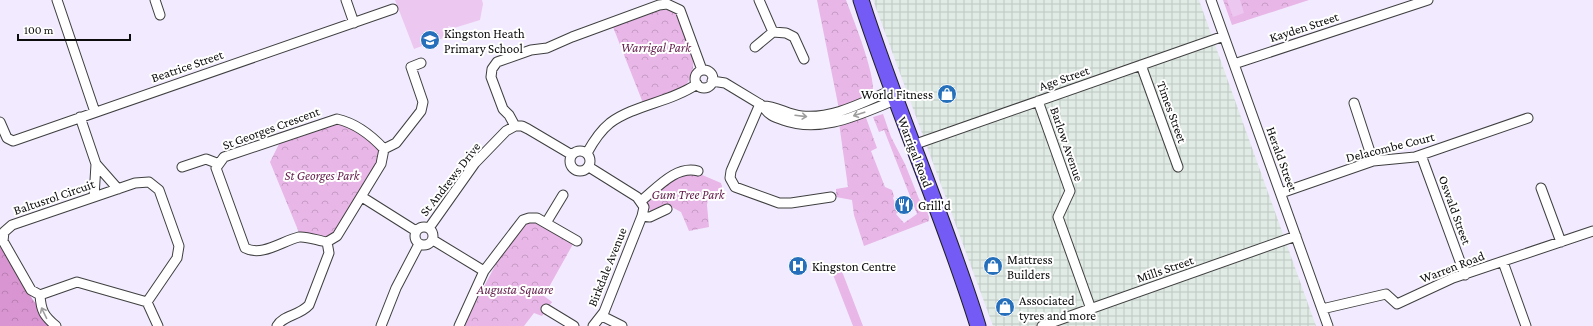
<svg xmlns="http://www.w3.org/2000/svg" width="1593" height="326" font-family="'Crimson Pro',serif">
<style>
.industrial{fill:url(#industrial-grid)}
.grass{fill:#e8b6e7}
.forest{fill:url(#forest-crowns)}
.park{fill:url(#park-crowns)}
.pitch{fill:#ecc7f0}
.lines{fill:none;stroke-linecap:round;stroke-linejoin:round}
.minor-casing{stroke:#3f3f3f;stroke-width:11}
.trunk-casing{stroke:#1d1d1d;stroke-width:17}
.minor{stroke:#fff;stroke-width:9}
.trunk{stroke:#745bf6;stroke-width:15}
.oneway{stroke:#9e9e9e}
.labels{text-anchor:middle;dominant-baseline:central;stroke-width:4;stroke-linejoin:round;paint-order:stroke}
.street-label{font-size:13px;fill:#0c0c0c;stroke:#fff}
.poi-label{font-size:13px;fill:#0c0c0c;stroke:#fff;text-anchor:start}
.park-label{font-size:13px;font-style:italic;fill:#631d4b;stroke:#fff}
</style>
<defs>
<pattern id="industrial-grid" width="8" height="8" patternUnits="userSpaceOnUse"><rect width="8" height="8" fill="#e0ebe5"/><path d="M0 4h8M4 0v8" fill="none" stroke="#bfc8c3"/></pattern>
<pattern id="forest-crowns" width="20" height="18" patternUnits="userSpaceOnUse"><rect width="20" height="18" fill="#d995d2"/><path d="M2 6a3 3 0 1 1 6 0M12 15a3 3 0 1 1 6 0" fill="none" stroke="#b97fb3"/></pattern>
<pattern id="park-crowns" width="20" height="18" patternUnits="userSpaceOnUse"><rect width="20" height="18" fill="#e8b6e7"/><path d="M2 6a3 3 0 1 1 6 0M12 15a3 3 0 1 1 6 0" fill="none" stroke="#c69bc5"/></pattern>
</defs>
<rect width="100%" height="100%" fill="#f2ebff"/>
<!-- industrial -->
<path class="industrial" d="M 873,0 L 1199,0 L 1316,326 L 993,326 Z"/>
<!-- grass -->
<path class="grass" d="M 823,265 L 837,266 L 843,274 L 863,326 L 853,326 L 832,272 L 827,272 L 825,270 Z"/>
<!-- forest -->
<path class="forest" d="M 0,246 L 33,300 L 54,326 L 0,326 Z"/>
<!-- park -->
<path class="park" d="M 817,0 L 846,0 C 852,16 878,80 872,93 L 839,109 Z
M 1223,0 L 1309,0 L 1232,25 Z
M 661,10 L 674,10 C 685,29 701,59 689,80 C 688,82 686,85 684,87 C 673,95 656,98 643,103 L 613,27 Z
M 883,114 L 891,137 L 905,164 L 919,199 L 925,205 L 929,217 L 929,221 L 864,246 L 854,215 L 852,200 L 836,197 L 836,189 L 848,187 L 839,123 L 865,115 L 877,148 L 871,151 L 885,187 L 892,190 L 894,196 L 893,198 L 898,212 L 896,214 L 904,223 L 917,214 L 884,130 L 879,132 L 873,117 Z
M 340,123 L 368,137 L 378,145 L 381,158 L 335,236 L 329,240 L 300,235 L 270,162 L 279,144 Z
M 685,174 L 700,174 L 721,183 L 723,191 L 716,195 L 708,196 L 707,205 L 709,227 L 689,231 L 681,212 L 668,205 L 651,213 L 646,202 L 662,186 Z
M 535,220 L 558,233 L 573,244 L 544,296 L 552,302 L 542,316 L 534,313 L 524,326 L 463,326 L 496,264 L 525,223 Z"/>
<!-- pitch -->
<path class="pitch" d="M 395,0 L 482,0 L 483,4 L 480,20 L 454,28 L 448,26 L 451,35 L 414,49 Z
M 1227,0 L 1240,0 L 1244,13 L 1233,17 Z"/>
<g class="lines">
<!-- minor casing -->
<g class="minor-casing">
<path id="minor" d="M 57,0 L 95,112
M 155,0 L 160,15
M 346,0 L 354,23
M 759,0 L 773,32 L 786,33 L 794,37 L 804,59
M 1211,0 L 1328,326
M 755,47 L 773,32
M 1234,64 L 1428,0
M 1141,65 L 1178,167
M695 79a9 9 0 1 1 18 0a9 9 0 1 1-18 0Z
M 712,81 L 725,83 L 763,106 C 768,115 774,117 783,120 C 822,134 860,114 895,100
M 1038,101 L 1070,191 L 1058,217 L 1091,309
M 1354,103 L 1373,161
M 760,104 L 731,171 L 730,178 L 735,187 L 779,203 L 791,203 L 831,197
M 763,106 C 777,106 788,115 802,116 C 834,119 863,102 892,90
M 80,117 L 96,164 L 94,197
M 337,119 C 355,123 371,135 384,149 L 381,164 L 337,236 L 327,242 C 319,241 307,236 299,237 C 282,241 262,257 245,248 L 216,168 L 224,157 Z
M 0,122 L 7,138 L 13,141 L 16,140 L 393,9
M 515,126 L 509,115 L 503,109 L 491,77 L 492,69 L 497,62 L 531,50 L 547,48 L 572,37 L 659,5 L 667,4 L 680,10 L 702,70
M 913,145 L 1224,36
M 384,149 L 396,143 L 421,111 L 423,102 L 411,67 L 421,63
M570 161a10 10 0 1 1 20 0a10 10 0 1 1-20 0Z
M 587,153 C 593,142 600,131 610,123 C 634,105 671,102 697,84
M 1421,155 L 1465,275
M 96,164 L 118,189
M 182,167 L 206,159 L 219,164
M 589,167 L 637,197 L 644,207 L 642,216 L 604,312 L 593,326
M 149,182 L 159,190 L 179,246 L 177,258 L 147,302 L 77,282 L 40,295 L 31,290 L 3,241 L 4,232 L 12,225 L 135,183 Z
M 1541,188 L 1561,242
M 1281,193 L 1373,161 L 1415,157 L 1528,118
M 362,197 L 416,231
M 641,201 C 657,188 676,165 698,171
M 642,216 L 650,217 L 667,209
M 546,223 L 563,195
M415 236a9 9 0 1 1 18 0a9 9 0 1 1-18 0Z
M 429,228 L 475,163 L 506,131 L 515,126 L 522,126 L 528,129 L 572,155
M 433,240 L 484,271
M 1503,262 L 1526,326
M 40,295 C 41,311 44,316 56,326
M 147,302 L 158,326
M 546,309 L 574,326
M 1322,309 L 1386,294 L 1397,304 L 1453,278 L 1593,231
M 602,316 L 622,326
M 277,326 C 283,315 299,316 309,305 L 329,253 L 327,242
M 381,326 L 396,288 L 419,244
M 459,326 L 484,271 L 523,220 L 529,218 L 537,218 L 577,241
M 1042,326 L 1296,236"/>
</g>
<!-- trunk casing -->
<g class="trunk-casing">
<path id="trunk" d="M 861,0 C 896,110 944,216 978,326"/>
</g>
<!-- minor -->
<use href="#minor" class="minor"/>
<!-- trunk -->
<use href="#trunk" class="trunk"/>
</g>
<!-- one-way arrows -->
<defs><path id="oneway-shaft" d="M-6 0H5M1.5-3L5.5 0L1.5 3" fill="none" stroke-width="1.6" stroke-linecap="round" stroke-linejoin="round"/></defs>
<g class="oneway">
<use href="#oneway-shaft" transform="translate(859 114) rotate(162)"/>
<use href="#oneway-shaft" transform="translate(801 116) rotate(7)"/>
<use href="#oneway-shaft" transform="translate(44 313) rotate(-116)"/>
</g>
<!-- icons -->
<defs>
<g id="school-disc" transform="scale(1)"><circle r="9.5" fill="#256fbb" stroke="#fff"/><path d="M0-5L7-2L0 1L-7-2ZM-4 1L0 2.5L4 1V4Q0 6-4 4Z" fill="#fff"/></g>
<g id="shop-disc" transform="scale(1)"><circle r="9.5" fill="#256fbb" stroke="#fff"/><path d="M-5-2.5h2.3a2.7 3.5 0 0 1 5.4 0H5L5.5 6h-11ZM-1.5-2.5h3a1.5 2.3 0 0 0-3 0Z" fill="#fff"/></g>
<g id="restaurant-disc" transform="scale(1)"><circle r="9.5" fill="#256fbb" stroke="#fff"/><path d="M-5-6h1v4h1v-4h1v4h1v-4h1v5L-1.5 .5V6h-2V.5L-5-1ZM5-6V6H3V1.5H1.5Q1.5-4 5-6Z" fill="#fff"/></g>
<g id="hospital-disc" transform="scale(1)"><circle r="9.5" fill="#256fbb" stroke="#fff"/><path d="M-5-5h3v3.5h4V-5h3V5h-3V1.5h-4V5h-3Z" fill="#fff"/></g>
</defs>
<g fill-rule="evenodd">
<use href="#school-disc" x="430" y="40"/>
<use href="#shop-disc" x="947" y="94"/>
<use href="#restaurant-disc" x="904" y="205"/>
<use href="#hospital-disc" x="798" y="266"/>
<use href="#shop-disc" x="993" y="266"/>
<use href="#shop-disc" x="1005" y="307"/>
</g>
<g class="labels">
<!-- street labels -->
<g class="street-label">
<text transform="translate(1304 27) rotate(-18)">Kayden Street</text>
<text transform="translate(187 66) rotate(-19)">Beatrice Street</text>
<text transform="translate(1064 78) rotate(-19)">Age Street</text>
<text transform="translate(1172 112) rotate(70)">Times Street</text>
<text transform="translate(271 128) rotate(-20)">St Georges Crescent</text>
<text transform="translate(1067 144) rotate(71)">Barlow Avenue</text>
<text transform="translate(1390 147) rotate(-14)">Delacombe Court</text>
<text transform="translate(915 152) rotate(69)">Warrigal Road</text>
<text transform="translate(1282 159) rotate(70)">Herald Street</text>
<text transform="translate(450 179) rotate(-52)">St Andrews Drive</text>
<text transform="translate(54 197) rotate(-19)">Baltusrol Circuit</text>
<text transform="translate(1455 210) rotate(70)">Oswald Street</text>
<text transform="translate(607 267) rotate(-68)">Birkdale Avenue</text>
<text transform="translate(1452 267) rotate(-21)">Warren Road</text>
<text transform="translate(1165 269) rotate(-19)">Mills Street</text>
</g>
<!-- poi labels -->
<g class="poi-label">
<text x="444" y="33">Kingston Heath<tspan x="444" dy="15">Primary School</tspan></text>
<text x="933" y="94" text-anchor="end">World Fitness</text>
<text x="918" y="205">Grill'd</text>
<text x="1007" y="259">Mattress<tspan x="1007" dy="15">Builders</tspan></text>
<text x="812" y="266">Kingston Centre</text>
<text x="1019" y="300">Associated<tspan x="1019" dy="15">tyres and more</tspan></text>
</g>
<!-- park labels -->
<g class="park-label">
<text x="656" y="47">Warrigal Park</text>
<text x="322" y="175">St Georges Park</text>
<text x="688" y="194">Gum Tree Park</text>
<text x="515" y="289">Augusta Square</text>
</g>
</g>
<!-- scale -->
<path d="M18 34v6h112v-6" fill="none" stroke="#0c0c0c" stroke-width="2"/>
<text x="24" y="34" font-size="12" fill="#0c0c0c" stroke="#ffffff" stroke-width="3" paint-order="stroke">100 m</text>
</svg>
